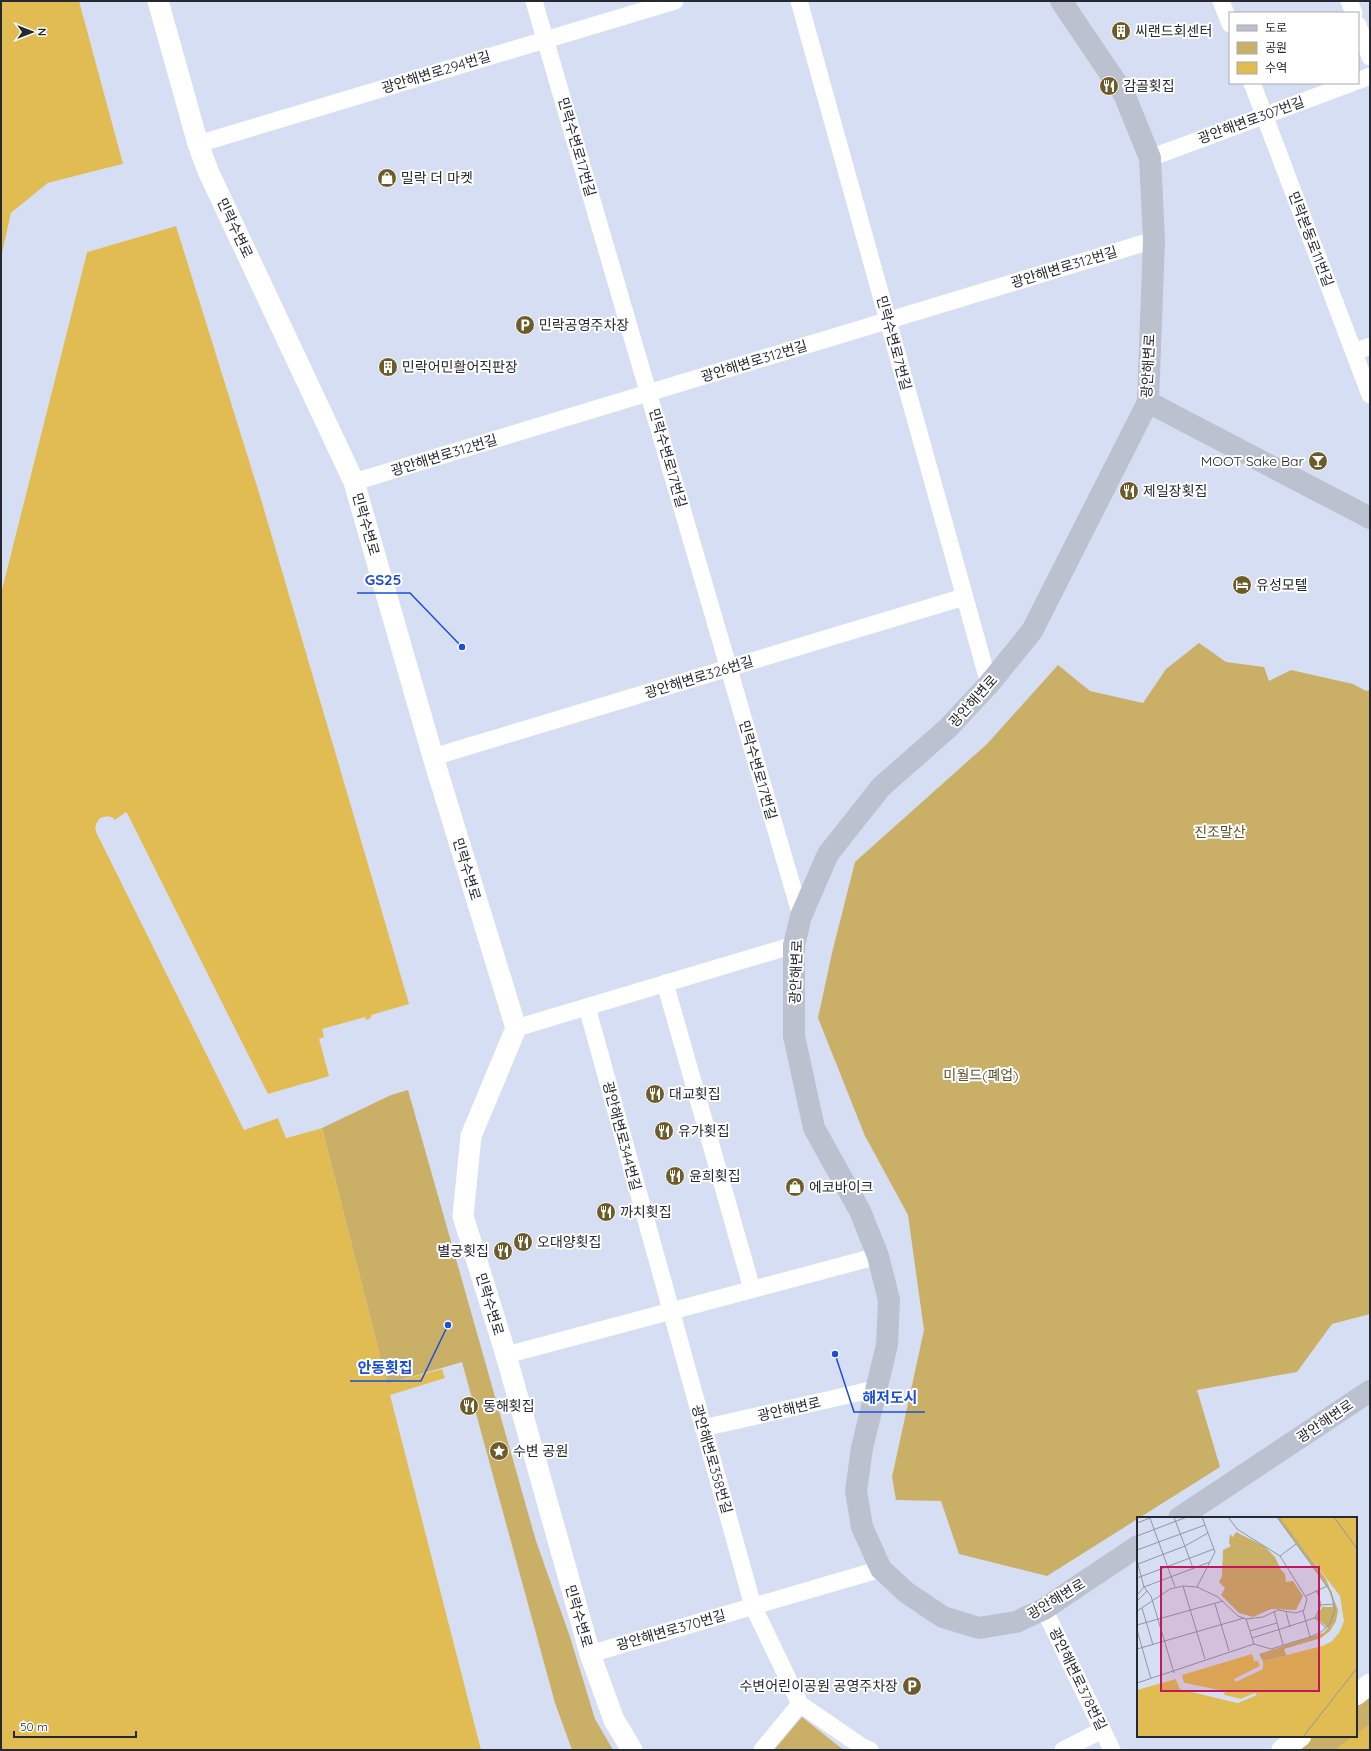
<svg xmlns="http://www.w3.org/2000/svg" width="1371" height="1751" font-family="Quicksand,'Noto Sans KR',sans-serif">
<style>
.green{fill:#cab067}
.water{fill:#e0bc53}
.pier{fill:#d6def3}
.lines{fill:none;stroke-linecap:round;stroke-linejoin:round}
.minor{stroke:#fff;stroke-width:17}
.tertiary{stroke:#fff;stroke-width:21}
.secondary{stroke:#bbc1cf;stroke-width:22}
.labels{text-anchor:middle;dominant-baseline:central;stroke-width:4;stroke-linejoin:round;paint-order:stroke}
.poi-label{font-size:14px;fill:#262931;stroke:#fff;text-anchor:start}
.street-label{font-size:14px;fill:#262931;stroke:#fff}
.park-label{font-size:14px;fill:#605126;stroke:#fff}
.inset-road{fill:none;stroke:#9096a5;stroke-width:1}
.view{fill:#c2185b;fill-opacity:0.15;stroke:#c2185b;stroke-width:2}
.inset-edge{fill:none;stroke:#262931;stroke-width:2}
.leader{fill:none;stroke:#1d4ed8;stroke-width:1.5}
.callout-dot{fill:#1d4ed8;stroke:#fff;stroke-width:1.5}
.callout-label{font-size:15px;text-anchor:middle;font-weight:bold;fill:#1d4ed8;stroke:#fff;stroke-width:4;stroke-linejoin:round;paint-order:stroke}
</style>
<rect width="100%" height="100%" fill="#d6def3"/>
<!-- green -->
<path class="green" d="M 1199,643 L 1226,662 L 1264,667 L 1269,681 L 1291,670 L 1353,684 L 1366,691 L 1370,690 L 1370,1314 L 1332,1324 L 1297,1372 L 1197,1390 L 1220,1467 L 1047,1576 L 959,1554 L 941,1501 L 896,1500 L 892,1477 L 924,1330 L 908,1215 L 865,1136 L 818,1018 L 832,953 L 855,862 L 987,744 L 1058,665 L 1090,691 L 1143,703 L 1166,669 Z
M 408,1090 L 536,1541 L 570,1637 L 595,1719 L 613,1750 L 572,1750 L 555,1703 L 462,1362 L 387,1384 L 322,1128 L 391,1095 Z
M 1370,1684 L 1370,1733 L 1346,1750 L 1282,1750 L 1301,1736 L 1356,1736 L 1356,1695 Z
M 802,1717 L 841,1748 L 846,1750 L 774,1750 Z"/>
<!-- water -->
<path class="water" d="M 1,1 L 79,1 L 123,164 L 48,183 L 11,213 L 1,258 Z
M 176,226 L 260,496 L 409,1004 L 371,1015 L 371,1018 L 366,1020 L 365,1017 L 322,1029 L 324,1037 L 319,1039 L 329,1076 L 268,1095 L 127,813 L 115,820 L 112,817 L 100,818 L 95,828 L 244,1130 L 278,1118 L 286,1138 L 322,1128 L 387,1384 L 442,1369 L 445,1378 L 390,1395 L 481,1750 L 1,1750 L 1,593 L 87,252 Z
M 1370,1724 L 1370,1750 L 1335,1750 L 1353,1736 L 1356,1736 L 1356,1734 Z"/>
<!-- pier -->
<path class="pier" d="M 123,164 L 125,164 L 124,166 L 49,185 L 13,214 L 3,259 L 1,260 L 11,213 L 48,183 Z
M 175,224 L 176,226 L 87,252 L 1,593 L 1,585 L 85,251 Z
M 126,812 L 268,1094 L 309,1082 L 310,1084 L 269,1097 L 266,1096 L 126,815 L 115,822 L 108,819 L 101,820 L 97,825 L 98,832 L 245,1127 L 278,1116 L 287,1136 L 322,1126 L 322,1128 L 286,1138 L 278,1118 L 244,1130 L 96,832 L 96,824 L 100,818 L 108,816 L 115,820 Z"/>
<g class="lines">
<!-- minor -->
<path class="minor" d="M 534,1 L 801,916
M 799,1 L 989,684
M 1221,1 L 1230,24
M 1349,1 L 1354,13
M 1358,25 L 1370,57
M 1358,81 L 1370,76
M 1252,83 L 1370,395
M 198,144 L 675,1
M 1150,158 L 1352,83
M 1354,352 L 1370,346
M 354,482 L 1154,240
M 433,757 L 964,597
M 665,983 L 752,1289
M 587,1007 L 753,1606 L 800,1704 L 861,1746 L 870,1750
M 516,1028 L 794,945
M 506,1355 L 878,1256
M 703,1428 L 875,1389
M 1044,1609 L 1112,1750
M 590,1654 L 881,1569
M 762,1750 L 800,1704
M 1063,1750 L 1102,1730"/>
<!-- tertiary -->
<path class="tertiary" d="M 158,1 L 198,144 L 208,171 L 354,482 L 433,757 L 516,1028 L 471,1136 L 463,1216 L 506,1355 L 590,1654 L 614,1720 L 632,1750
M 1356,1695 L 1370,1684
M 1282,1750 L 1301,1736"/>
<!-- secondary -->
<path class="secondary" d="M 1061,1 L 1124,94 L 1150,158 L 1154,240 L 1148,402 L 1032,631 L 989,684 L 948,728 L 881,787 L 828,854 L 801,916 L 794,945 L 794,1036 L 814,1128 L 860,1211 L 878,1256 L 889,1300 L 887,1345 L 862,1448 L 856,1491 L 862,1527 L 881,1569 L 907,1593 L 943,1617 L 979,1628 L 1016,1622 L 1044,1609 L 1138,1546
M 1148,402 L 1370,518
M 1179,1518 L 1370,1391"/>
</g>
<!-- icons -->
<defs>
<g id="building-disc" transform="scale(1)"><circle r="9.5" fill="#6d5c2a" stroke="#fff"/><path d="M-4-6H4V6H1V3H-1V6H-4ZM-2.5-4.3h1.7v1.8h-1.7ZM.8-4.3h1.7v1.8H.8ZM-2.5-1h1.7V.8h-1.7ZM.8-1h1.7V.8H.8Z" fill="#fff"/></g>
<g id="restaurant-disc" transform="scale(1)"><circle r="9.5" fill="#6d5c2a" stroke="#fff"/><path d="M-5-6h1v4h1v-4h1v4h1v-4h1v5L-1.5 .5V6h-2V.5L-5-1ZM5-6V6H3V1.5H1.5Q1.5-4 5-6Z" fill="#fff"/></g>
<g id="shop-disc" transform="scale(1)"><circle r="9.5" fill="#6d5c2a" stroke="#fff"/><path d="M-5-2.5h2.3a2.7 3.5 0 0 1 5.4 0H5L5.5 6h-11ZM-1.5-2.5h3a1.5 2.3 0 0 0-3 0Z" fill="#fff"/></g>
<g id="parking-disc" transform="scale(1)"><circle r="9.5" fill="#6d5c2a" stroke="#fff"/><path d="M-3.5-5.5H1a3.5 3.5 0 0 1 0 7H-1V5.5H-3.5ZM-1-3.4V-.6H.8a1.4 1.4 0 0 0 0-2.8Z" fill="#fff"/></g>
<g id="bar-disc" transform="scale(1)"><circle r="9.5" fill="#6d5c2a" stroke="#fff"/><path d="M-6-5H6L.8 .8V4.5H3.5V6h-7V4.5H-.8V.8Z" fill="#fff"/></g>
<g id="hotel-disc" transform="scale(1)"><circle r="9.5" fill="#6d5c2a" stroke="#fff"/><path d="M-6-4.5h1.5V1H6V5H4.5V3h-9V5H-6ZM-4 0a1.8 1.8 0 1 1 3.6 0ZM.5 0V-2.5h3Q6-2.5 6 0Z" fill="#fff"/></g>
<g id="sight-disc" transform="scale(1)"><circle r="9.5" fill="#6d5c2a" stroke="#fff"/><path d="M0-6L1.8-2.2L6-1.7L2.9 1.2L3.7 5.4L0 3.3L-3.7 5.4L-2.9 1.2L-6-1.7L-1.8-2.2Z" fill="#fff"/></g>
</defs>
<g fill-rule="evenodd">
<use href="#building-disc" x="1121" y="31"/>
<use href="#restaurant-disc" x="1109" y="86"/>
<use href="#shop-disc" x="387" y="178"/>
<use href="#parking-disc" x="525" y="325"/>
<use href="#building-disc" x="388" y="367"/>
<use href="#bar-disc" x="1318" y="461"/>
<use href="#restaurant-disc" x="1129" y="491"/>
<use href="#hotel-disc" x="1242" y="585"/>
<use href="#restaurant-disc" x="655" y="1094"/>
<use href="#restaurant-disc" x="664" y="1131"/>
<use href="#restaurant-disc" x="675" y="1176"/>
<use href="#shop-disc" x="795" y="1187"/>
<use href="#restaurant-disc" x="606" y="1212"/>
<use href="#restaurant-disc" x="523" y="1242"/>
<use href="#restaurant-disc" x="503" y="1251"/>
<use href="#restaurant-disc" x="469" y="1406"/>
<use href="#sight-disc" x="499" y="1451"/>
<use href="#parking-disc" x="912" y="1686"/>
</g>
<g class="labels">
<!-- poi labels -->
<g class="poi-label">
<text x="1135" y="31">씨랜드회센터</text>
<text x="1123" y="86">감골횟집</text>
<text x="401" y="178">밀락 더 마켓</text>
<text x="539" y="325">민락공영주차장</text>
<text x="402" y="367">민락어민활어직판장</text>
<text x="1304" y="461" text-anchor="end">MOOT Sake Bar</text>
<text x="1143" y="491">제일장횟집</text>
<text x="1256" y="585">유성모텔</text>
<text x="669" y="1094">대교횟집</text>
<text x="678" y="1131">유가횟집</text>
<text x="689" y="1176">윤희횟집</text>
<text x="809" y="1187">에코바이크</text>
<text x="620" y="1212">까치횟집</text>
<text x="537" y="1242">오대양횟집</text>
<text x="489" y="1251" text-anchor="end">별궁횟집</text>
<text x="483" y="1406">동해횟집</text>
<text x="513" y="1451">수변 공원</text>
<text x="898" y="1686" text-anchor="end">수변어린이공원 공영주차장</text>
</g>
<!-- street labels -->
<g class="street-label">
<text transform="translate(436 72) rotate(-17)">광안해변로294번길</text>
<text transform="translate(1251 120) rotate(-20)">광안해변로307번길</text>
<text transform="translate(577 147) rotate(74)">민락수변로17번길</text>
<text transform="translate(235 228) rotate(65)">민락수변로</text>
<text transform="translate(1311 239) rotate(69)">민락본동로11번길</text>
<text transform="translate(1064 267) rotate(-17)">광안해변로312번길</text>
<text transform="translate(894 343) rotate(75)">민락수변로7번길</text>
<text transform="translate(754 361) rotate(-17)">광안해변로312번길</text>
<text transform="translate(1148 366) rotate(-87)">광안해변로</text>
<text transform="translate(444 455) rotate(-17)">광안해변로312번길</text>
<text transform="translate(668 458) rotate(74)">민락수변로17번길</text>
<text transform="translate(366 524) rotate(74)">민락수변로</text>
<text transform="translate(699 677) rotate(-17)">광안해변로326번길</text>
<text transform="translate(973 701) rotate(-48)">광안해변로</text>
<text transform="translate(758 770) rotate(74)">민락수변로17번길</text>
<text transform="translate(467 869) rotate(73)">민락수변로</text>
<text transform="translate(796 972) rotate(-88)">광안해변로</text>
<text transform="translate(622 1136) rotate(75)">광안해변로344번길</text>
<text transform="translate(490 1304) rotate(73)">민락수변로</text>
<text transform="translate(789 1409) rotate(-13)">광안해변로</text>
<text transform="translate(1325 1421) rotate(-34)">광안해변로</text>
<text transform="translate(712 1459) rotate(74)">광안해변로358번길</text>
<text transform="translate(1056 1599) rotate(-31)">광안해변로</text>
<text transform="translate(579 1616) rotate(74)">민락수변로</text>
<text transform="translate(671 1630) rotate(-16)">광안해변로370번길</text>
<text transform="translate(1078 1679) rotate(64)">광안해변로378번길</text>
</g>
<!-- park labels -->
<g class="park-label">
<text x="1220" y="832">진조말산</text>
<text x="981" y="1075">미월드(폐업)</text>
</g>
</g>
<!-- overview -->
<g transform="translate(1137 1517)">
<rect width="220" height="220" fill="#d6def3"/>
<path d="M 140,0 L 144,0 L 189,62 L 201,93 L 199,104 L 193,114 L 184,121 L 147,132 L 149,139 L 126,144 L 122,137 L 186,116 L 191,111 L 179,101 L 185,90 L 195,90 L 197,87 L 190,69 ZM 99,15 L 127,29 L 138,40 L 144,53 L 148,57 L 149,65 L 156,64 L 166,79 L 159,93 L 134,92 L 116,100 L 102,96 L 84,78 L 88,71 L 82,65 L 85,59 L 86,33 L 94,29 L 92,26 L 93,17 L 96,20 Z" fill="#cab067"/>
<path d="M 143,0 L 220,0 L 220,220 L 0,220 L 0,173 L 39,162 L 43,172 L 101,186 L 117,178 L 104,182 L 87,178 L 86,174 L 47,166 L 45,158 L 115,137 L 117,144 L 121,144 L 123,149 L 98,162 L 99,165 L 126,152 L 126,144 L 149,139 L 148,134 L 150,138 L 185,129 L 194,125 L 202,116 L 207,104 L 203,79 Z" fill="#e0bc53"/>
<path d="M 126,144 L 126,152 L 98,164 L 97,162 L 123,149 L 122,146 ZM 43,158 L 47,166 L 88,174 L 87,178 L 103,182 L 118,176 L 120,178 L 101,186 L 43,172 L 38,160 L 44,171 L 98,183 L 46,167 Z" fill="#d6def3"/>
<path class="inset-road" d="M 37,0 L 56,51M 197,0 L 220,32M 13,1 L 38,70M 0,6 L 13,1M 0,19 L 50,0M 0,33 L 68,8M 143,39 L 159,27M 0,44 L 7,70 L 14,79 L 37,156M 1,47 L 48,29 L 71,16M 0,61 L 77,32M 46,69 L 68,142M 60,70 L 78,35 L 65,0M 0,78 L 7,70 L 73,45M 169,79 L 190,69M 0,84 L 10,74M 78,87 L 92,134M 184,88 L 197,87M 5,91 L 16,128M 0,94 L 33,72 L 46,69 L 60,70 L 81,80 L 101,99 L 109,102 L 126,100 L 141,93 L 159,96 L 167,93 L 170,82 L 143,39 L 100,12 L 91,0M 137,94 L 146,128M 166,94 L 173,120M 149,95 L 153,110M 178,101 L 189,111M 109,102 L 117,127M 0,108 L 86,84M 0,113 L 14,162M 113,114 L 140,106M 115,121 L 178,101 L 184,88 L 180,74M 0,132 L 107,101M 0,166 L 117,127 L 134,132 L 173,120 L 184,115 L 193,107 L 198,93 L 194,75 L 140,0M 166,220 L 220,151"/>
<path class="view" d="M 24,50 L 182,50 L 182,174 L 24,174 Z"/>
<rect width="220" height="220" class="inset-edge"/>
</g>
<!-- callouts -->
<path class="leader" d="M462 647L410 593H357M448 1325L421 1381H350M835 1354L854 1412H925"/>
<g class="callout-dot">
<circle cx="462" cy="647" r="4"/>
<circle cx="448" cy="1325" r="4"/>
<circle cx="835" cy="1354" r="4"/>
</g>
<g class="callout-label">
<text x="383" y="585">GS25</text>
<text x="385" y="1373">안동횟집</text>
<text x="890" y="1403">해저도시</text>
</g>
<!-- border -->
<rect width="1371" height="1751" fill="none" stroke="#262931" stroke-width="4"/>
<!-- legend -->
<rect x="1229" y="12" width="130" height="72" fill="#ffffff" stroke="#a8a9ad"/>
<rect x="1237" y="25" width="20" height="6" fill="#bbc1cf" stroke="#a8a9ad"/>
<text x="1265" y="32" font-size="12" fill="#262931">도로</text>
<rect x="1237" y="42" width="20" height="12" fill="#cab067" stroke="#a8a9ad"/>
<text x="1265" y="52" font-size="12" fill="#262931">공원</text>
<rect x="1237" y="62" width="20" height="12" fill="#e0bc53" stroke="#a8a9ad"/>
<text x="1265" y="72" font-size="12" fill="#262931">수역</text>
<!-- north arrow -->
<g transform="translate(32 32) rotate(90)" stroke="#ffffff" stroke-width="3" paint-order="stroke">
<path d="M0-3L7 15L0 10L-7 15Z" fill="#262931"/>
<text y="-6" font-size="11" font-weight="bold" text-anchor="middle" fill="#262931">N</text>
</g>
<!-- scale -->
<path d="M14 1731v6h122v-6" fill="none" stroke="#262931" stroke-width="2"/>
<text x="20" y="1731" font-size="12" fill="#262931" stroke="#ffffff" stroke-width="3" paint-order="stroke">50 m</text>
</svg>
